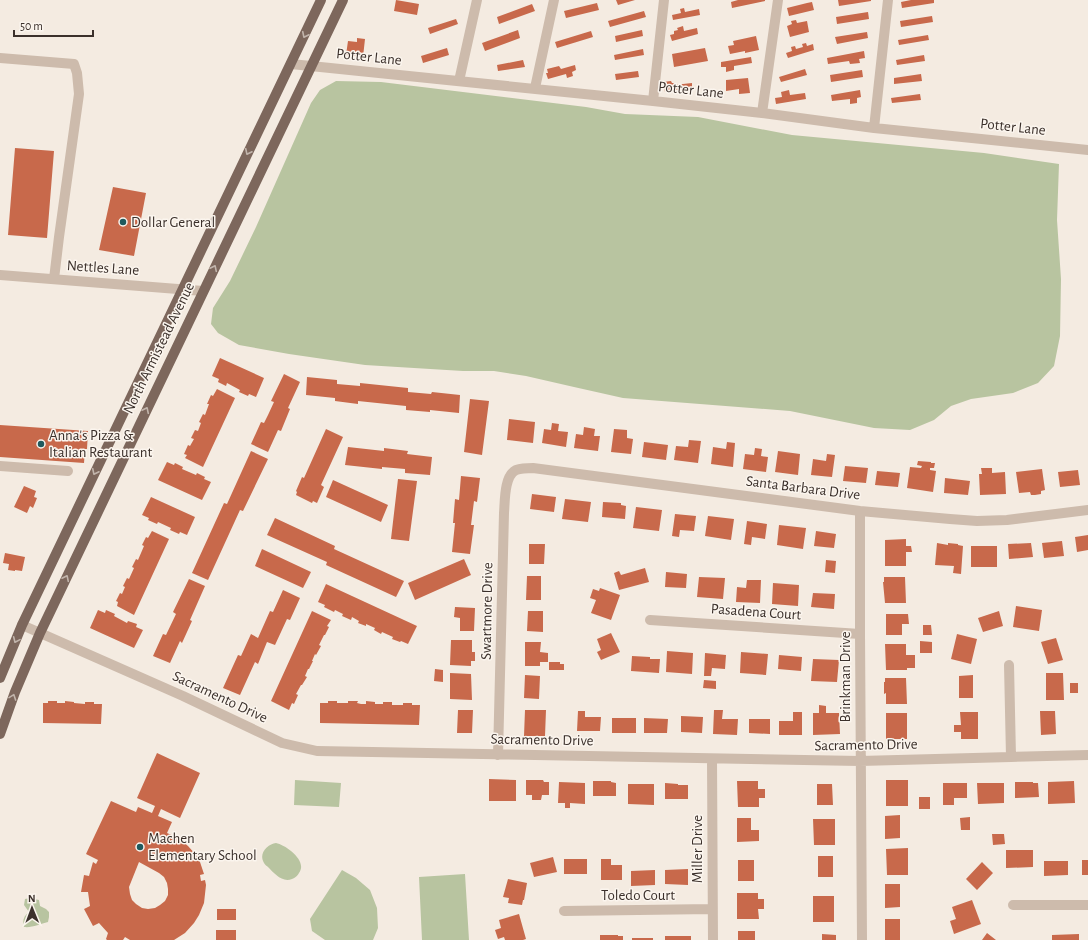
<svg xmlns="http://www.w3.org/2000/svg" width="1088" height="940" font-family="'Alegreya Sans',sans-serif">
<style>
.green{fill:#b8c4a0}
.building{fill:#c8694b;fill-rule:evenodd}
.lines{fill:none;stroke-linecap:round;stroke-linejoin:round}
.minor{stroke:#cdbbac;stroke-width:10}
.major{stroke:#7d675c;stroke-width:10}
.oneway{stroke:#c2b5ac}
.poi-dot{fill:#1f5a5e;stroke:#fbf5ee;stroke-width:1.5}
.labels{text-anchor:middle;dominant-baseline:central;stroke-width:3;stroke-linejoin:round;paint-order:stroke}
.street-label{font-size:15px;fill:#3b302b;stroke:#fbf5ee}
.poi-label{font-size:15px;fill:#3b302b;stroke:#fbf5ee;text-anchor:start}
</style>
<rect width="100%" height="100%" fill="#f4ebe1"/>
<!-- green -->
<path class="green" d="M 336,81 L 381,82 L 586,107 L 625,114 L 698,117 L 792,135 L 984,153 L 1059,164 L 1057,220 L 1061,279 L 1060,336 L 1054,366 L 1038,383 L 1013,393 L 971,399 L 951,406 L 934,420 L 910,430 L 874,428 L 790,411 L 623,398 L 574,387 L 526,376 L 494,371 L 463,371 L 365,365 L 289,354 L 239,345 L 218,333 L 211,324 L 213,308 L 230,281 L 256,227 L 311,103 L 320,90 Z
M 295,780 L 341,783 L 339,807 L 294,805 Z
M 276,843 C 286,845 308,861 299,873 C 298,875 295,878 292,879 C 282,883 274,873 268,867 C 267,866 265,865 264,863 C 258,853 268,844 276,843 Z
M 342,870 L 356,878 L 370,890 L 377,908 L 378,928 L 373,940 L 325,940 L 312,931 L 310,919 Z
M 465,874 L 469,940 L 422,940 L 419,877 Z
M 30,898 L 39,900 L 40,906 L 46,909 L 49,912 L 49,917 L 48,922 C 40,924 32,928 24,927 C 22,920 24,916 29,912 L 24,905 L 25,899 Z"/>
<!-- building -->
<path class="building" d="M 396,0 L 419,4 L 417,15 L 394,11 Z
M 616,0 L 635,0 L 618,5 Z
M 738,0 L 765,0 L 765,1 L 732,8 L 731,2 Z
M 838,0 L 871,0 L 871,1 L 839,6 Z
M 911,0 L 934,0 L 934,3 L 902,8 L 901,2 Z
M 812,2 L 814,10 L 789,16 L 787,8 L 807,3 Z
M 597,3 L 599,10 L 566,18 L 564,11 Z
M 532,4 L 535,11 L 499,24 L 497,17 Z
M 684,8 L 685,12 L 699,9 L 700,15 L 673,20 L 672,15 L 681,13 L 680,9 Z
M 644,11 L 646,17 L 610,27 L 608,21 Z
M 868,12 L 869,19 L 837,24 L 836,17 Z
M 932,16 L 933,22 L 901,27 L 900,21 Z
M 456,19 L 458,24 L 430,34 L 428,28 Z
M 796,20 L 797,23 L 807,21 L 809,32 L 790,37 L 787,26 L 792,24 L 791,21 Z
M 683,26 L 684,31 L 697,28 L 698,34 L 672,41 L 670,35 L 674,34 L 674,31 L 678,30 L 677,28 Z
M 518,30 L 520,38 L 485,51 L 482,43 Z
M 642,30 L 643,36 L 616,42 L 615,36 Z
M 591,31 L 593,37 L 557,48 L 555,42 Z
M 867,32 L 868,38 L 837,44 L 835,37 Z
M 928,35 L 929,40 L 899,45 L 898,40 Z
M 756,36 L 759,50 L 745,53 L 745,51 L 730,54 L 728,46 L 734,45 L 733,41 Z
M 357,38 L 365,39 L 363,57 L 346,55 L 348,41 L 357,42 Z
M 806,43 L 807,46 L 813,44 L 814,50 L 788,58 L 786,53 L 792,51 L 791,47 L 795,46 L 796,49 L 803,47 L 802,44 Z
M 447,48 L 449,55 L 423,63 L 421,56 Z
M 705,48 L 708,61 L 674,67 L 672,54 Z
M 643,49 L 644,55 L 615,60 L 614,55 Z
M 864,51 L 865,58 L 859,59 L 860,63 L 850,64 L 849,61 L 828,64 L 827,58 Z
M 924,55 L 925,61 L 897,65 L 896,60 Z
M 751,57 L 752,63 L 734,66 L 734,70 L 726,72 L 726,67 L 721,67 L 721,62 Z
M 523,60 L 525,67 L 498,71 L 497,65 Z
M 575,65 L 576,70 L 572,72 L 573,76 L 567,78 L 566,74 L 548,79 L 546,73 L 548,73 L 547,69 L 559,66 L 561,69 Z
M 805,69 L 807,75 L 781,82 L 779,77 Z
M 862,70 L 863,77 L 831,82 L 830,75 Z
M 638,71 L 639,77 L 616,80 L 615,74 Z
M 921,74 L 922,81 L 894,84 L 894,78 Z
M 748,78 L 750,93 L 739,94 L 739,89 L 726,91 L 726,80 Z
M 671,81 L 672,83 L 674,83 L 674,85 L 692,83 L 692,88 L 665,92 L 663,82 Z
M 789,90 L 790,95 L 805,93 L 806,99 L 776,104 L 775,98 L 782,97 L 781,92 Z
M 860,90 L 861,97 L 857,98 L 857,103 L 850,104 L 850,99 L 832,101 L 831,95 Z
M 920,94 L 921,100 L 892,103 L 891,98 Z
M 15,148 L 54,151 L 47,238 L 8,235 Z
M 113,187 L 146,193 L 134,256 L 99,250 Z
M 220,358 L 264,378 L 256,397 L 249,394 L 248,396 L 239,392 L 240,390 L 227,383 L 226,386 L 218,382 L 219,379 L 212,376 Z
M 284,374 L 300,382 L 288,408 L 290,409 L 281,431 L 278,430 L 268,452 L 251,444 L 261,422 L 264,423 L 268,415 L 274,402 L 271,401 Z
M 307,377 L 337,380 L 337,384 L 360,386 L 360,383 L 408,388 L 408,392 L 431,394 L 432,392 L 460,395 L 459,413 L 430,410 L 430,412 L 406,410 L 406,406 L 358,401 L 358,404 L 335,401 L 335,398 L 306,395 Z
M 217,389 L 235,398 L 203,467 L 185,458 L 187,455 L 184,454 L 188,445 L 190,446 L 194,439 L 191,438 L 195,430 L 198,431 L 201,423 L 199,422 L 203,414 L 205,415 L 209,404 L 207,404 L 211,395 L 213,396 Z
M 470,399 L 489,401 L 482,455 L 464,452 Z
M 509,419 L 535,422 L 533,443 L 507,440 Z
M 552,423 L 559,424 L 558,431 L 568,432 L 566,447 L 542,443 L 544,429 L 551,430 Z
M 0,425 L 88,431 L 87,449 L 85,449 L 84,463 L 0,457 Z
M 584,427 L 595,429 L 594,436 L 600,436 L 598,451 L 574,448 L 576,434 L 583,435 Z
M 326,429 L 343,437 L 321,485 L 324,487 L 317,503 L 313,501 L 312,503 L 296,495 L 297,492 L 296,491 L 302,477 L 304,478 Z
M 614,429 L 627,430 L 627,438 L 633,439 L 631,454 L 611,452 Z
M 689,440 L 701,441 L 698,463 L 674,460 L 676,446 L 688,447 Z
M 644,442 L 668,445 L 666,460 L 642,457 Z
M 727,442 L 735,443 L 733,467 L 711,464 L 713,447 L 726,449 Z
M 348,447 L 384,451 L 384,448 L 408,451 L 407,454 L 432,457 L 430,475 L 405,473 L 405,469 L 382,467 L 382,469 L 345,465 Z
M 755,448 L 762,449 L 761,456 L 768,457 L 766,472 L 743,469 L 745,454 L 754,455 Z
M 251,451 L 268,459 L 243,511 L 240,510 L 208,580 L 192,573 L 224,503 L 227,504 Z
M 778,451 L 800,454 L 798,475 L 775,472 Z
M 827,454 L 835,455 L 832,477 L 811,475 L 813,459 L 826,461 Z
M 918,461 L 931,462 L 931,463 L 935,463 L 934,468 L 930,468 L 930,470 L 936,471 L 933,492 L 907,488 L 910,467 L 921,468 L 922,466 L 917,465 Z
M 167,462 L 174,465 L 175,463 L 183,467 L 182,469 L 196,475 L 197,473 L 205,477 L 204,479 L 211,482 L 202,500 L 158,480 Z
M 845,466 L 868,468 L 866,483 L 843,481 Z
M 981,468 L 992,468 L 992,473 L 1005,472 L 1006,494 L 980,495 L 979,474 L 982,474 Z
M 1042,469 L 1045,490 L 1041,491 L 1041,494 L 1035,495 L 1031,495 L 1030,492 L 1019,493 L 1016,472 Z
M 1078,470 L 1080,485 L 1060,487 L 1058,472 Z
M 877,471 L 900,473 L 898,487 L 875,485 Z
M 461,476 L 480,478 L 477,502 L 474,501 L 471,525 L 474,525 L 470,554 L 452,552 L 455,523 L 453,523 L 455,499 L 459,500 Z
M 945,478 L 970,481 L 968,495 L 944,493 Z
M 398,479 L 417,481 L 409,541 L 391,539 Z
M 333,480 L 388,505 L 381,522 L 326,497 Z
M 24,486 L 36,491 L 34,497 L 37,498 L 33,508 L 30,506 L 27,513 L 14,507 Z
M 532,494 L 556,497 L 554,512 L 530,509 Z
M 151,497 L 195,517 L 187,535 L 180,532 L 179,534 L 170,530 L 171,528 L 158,522 L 157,524 L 148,520 L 149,518 L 142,515 Z
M 565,499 L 591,502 L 588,522 L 562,519 Z
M 603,502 L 621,503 L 621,505 L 626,506 L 625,519 L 602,517 Z
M 636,507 L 662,510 L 659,531 L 633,528 Z
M 675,514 L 696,516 L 694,531 L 680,530 L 679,537 L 672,536 Z
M 708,516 L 734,519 L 731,540 L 705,536 Z
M 275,518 L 335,546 L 334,549 L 404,581 L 396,597 L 326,565 L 327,562 L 267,535 Z
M 747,521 L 767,524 L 765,539 L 752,537 L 751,545 L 744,544 Z
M 779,525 L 806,528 L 803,549 L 777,545 Z
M 152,531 L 169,539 L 134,615 L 117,606 L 118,602 L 116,601 L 120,593 L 122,594 L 125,587 L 123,586 L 127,578 L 129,579 L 134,568 L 132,567 L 136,559 L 138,560 L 144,546 L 142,545 L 146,537 L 148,538 Z
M 816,531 L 836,534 L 834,548 L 814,546 Z
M 1088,535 L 1088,550 L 1077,552 L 1075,537 Z
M 906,539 L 906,546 L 911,546 L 912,552 L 906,552 L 906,566 L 885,566 L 885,540 Z
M 1062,541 L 1064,556 L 1044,558 L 1042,543 Z
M 937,543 L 948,545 L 948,543 L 958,544 L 958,545 L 963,546 L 961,574 L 953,573 L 954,566 L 935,565 Z
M 1031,543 L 1033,557 L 1009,559 L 1008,544 Z
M 529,544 L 545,544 L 544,564 L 529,564 Z
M 971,546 L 997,546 L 997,567 L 971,567 Z
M 262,549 L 311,572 L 303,588 L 255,566 Z
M 5,553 L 25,557 L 22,571 L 15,570 L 15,571 L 8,570 L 9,564 L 3,563 Z
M 464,559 L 471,575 L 415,600 L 408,583 Z
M 826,560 L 836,561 L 835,573 L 825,572 Z
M 645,568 L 649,582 L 619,590 L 614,573 L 619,571 L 621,575 Z
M 666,572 L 687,574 L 686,588 L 665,587 Z
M 527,576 L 541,576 L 541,600 L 526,600 Z
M 699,577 L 725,578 L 723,599 L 697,597 Z
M 884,577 L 905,577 L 906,603 L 885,603 L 883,582 L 884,582 Z
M 189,579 L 205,586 L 190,620 L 192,621 L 182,643 L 180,641 L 170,663 L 153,656 L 163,634 L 166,635 L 176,614 L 173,612 Z
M 747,580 L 761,580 L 760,603 L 736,602 L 737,587 L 746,588 Z
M 773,583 L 799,585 L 798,606 L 772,604 Z
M 326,584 L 417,626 L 408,644 L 401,641 L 400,642 L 392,639 L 393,637 L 382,632 L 381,634 L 374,630 L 375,628 L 366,624 L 366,626 L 358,623 L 359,621 L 352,617 L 351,620 L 342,616 L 343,614 L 335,610 L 334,612 L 324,607 L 325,605 L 318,602 Z
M 600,588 L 620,595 L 611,620 L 591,613 L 596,600 L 590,598 L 593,589 L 599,591 Z
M 283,590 L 300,598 L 290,620 L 287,619 L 275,645 L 267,642 L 258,664 L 255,662 L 240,695 L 223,688 L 238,655 L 241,656 L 251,634 L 258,638 L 270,611 L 273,612 Z
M 813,593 L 835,594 L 834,609 L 811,607 Z
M 1016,606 L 1042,610 L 1039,631 L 1013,627 Z
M 455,607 L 475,608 L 474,631 L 460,631 L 460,618 L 454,617 Z
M 98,610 L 105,613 L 106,610 L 115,614 L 114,616 L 127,623 L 128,621 L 137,624 L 136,627 L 143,630 L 134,648 L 90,628 Z
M 312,611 L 331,620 L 327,626 L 329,627 L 325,635 L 324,635 L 319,645 L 321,646 L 316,655 L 315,654 L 312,661 L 313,661 L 309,669 L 308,669 L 305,676 L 307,677 L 302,685 L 301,685 L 296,694 L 298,695 L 294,704 L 292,703 L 289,710 L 271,701 Z
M 528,611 L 543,611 L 543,632 L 527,631 Z
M 999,611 L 1003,626 L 983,632 L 978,618 Z
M 886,614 L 908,614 L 909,624 L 902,624 L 902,635 L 886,635 Z
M 923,625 L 931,625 L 932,635 L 923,635 Z
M 611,633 L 620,652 L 601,660 L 597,652 L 601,650 L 597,639 Z
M 957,634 L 977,639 L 971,664 L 951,659 Z
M 1056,638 L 1063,660 L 1048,664 L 1041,642 Z
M 451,640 L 472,640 L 472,652 L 475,652 L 475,661 L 471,661 L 471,666 L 450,665 Z
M 920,641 L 932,642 L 932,653 L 920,653 Z
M 525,642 L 541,642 L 540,652 L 548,653 L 548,662 L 540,662 L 540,666 L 525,666 Z
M 885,644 L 906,644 L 906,655 L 915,655 L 915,668 L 907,668 L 907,670 L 886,670 Z
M 667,651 L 693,653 L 692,674 L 666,672 Z
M 741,652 L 768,654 L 766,675 L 740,673 Z
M 705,653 L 726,655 L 725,669 L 712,668 L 711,676 L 704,676 Z
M 779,655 L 802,657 L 801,671 L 778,669 Z
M 632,656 L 650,657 L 650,659 L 660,659 L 659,673 L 631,671 Z
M 813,659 L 839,660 L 837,682 L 811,681 Z
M 549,662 L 560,662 L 560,664 L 564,664 L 564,670 L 549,670 Z
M 435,669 L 443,670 L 443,682 L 434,681 Z
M 450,673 L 471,674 L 472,700 L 450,699 Z
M 1046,673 L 1063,673 L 1064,700 L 1046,700 Z
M 525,675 L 540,676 L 539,699 L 524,698 Z
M 973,675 L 973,698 L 959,698 L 959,676 Z
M 885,678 L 906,678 L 907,704 L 886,704 L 886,693 L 884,694 L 884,682 L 885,682 Z
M 704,680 L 716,681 L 716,689 L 703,688 Z
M 1070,683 L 1078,683 L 1078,693 L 1070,693 Z
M 48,701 L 57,701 L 57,703 L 65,703 L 65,701 L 74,702 L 74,703 L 85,704 L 85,702 L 94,702 L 94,704 L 102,704 L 101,724 L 43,723 L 43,703 L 48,703 Z
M 328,701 L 337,701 L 337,703 L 348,703 L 348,701 L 358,701 L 357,703 L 361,704 L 366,704 L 366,701 L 375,702 L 375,704 L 383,704 L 383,702 L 392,702 L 392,705 L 403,705 L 403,703 L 412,703 L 412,705 L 420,705 L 419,725 L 320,723 L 320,703 L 328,703 Z
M 819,705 L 826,706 L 826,713 L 839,713 L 840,734 L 813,735 L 813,713 L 819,713 Z
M 458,710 L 473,710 L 472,733 L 457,733 Z
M 525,710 L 546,710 L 545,736 L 524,736 Z
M 714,710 L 723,710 L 722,719 L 738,719 L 737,735 L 713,734 Z
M 578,711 L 585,711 L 585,717 L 601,717 L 600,731 L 577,731 Z
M 1040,711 L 1055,711 L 1056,734 L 1041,735 Z
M 793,712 L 802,712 L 802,735 L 779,735 L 779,721 L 793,721 Z
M 960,712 L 978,712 L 978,739 L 961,739 L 961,732 L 954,732 L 954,725 L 961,725 Z
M 886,713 L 907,713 L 907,739 L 886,739 Z
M 681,716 L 703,717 L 702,733 L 681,732 Z
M 612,718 L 636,718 L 636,733 L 612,733 Z
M 644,718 L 668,719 L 667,733 L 644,733 Z
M 749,719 L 770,719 L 770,734 L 749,733 Z
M 157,753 L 200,773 L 180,818 L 161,809 L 158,816 L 172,822 L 167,833 L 178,838 L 188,846 L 196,855 L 200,862 L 204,874 L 200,875 L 201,881 L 205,880 L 206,885 L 204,903 L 199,915 L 194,923 L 185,933 L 174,940 L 130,940 L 125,937 L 123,940 L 107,940 L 106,939 L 108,933 L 99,923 L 93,926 L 84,909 L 90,906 L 88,892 L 81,892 L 84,875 L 89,876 L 93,862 L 96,864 L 98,860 L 86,854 L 111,801 L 136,812 L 138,807 L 152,813 L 155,806 L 137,798 ZM 139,862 L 159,873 L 164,877 L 167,883 L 168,889 L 168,895 L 165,901 L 160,905 L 155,908 L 148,909 L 142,908 L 136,904 L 132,900 L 130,894 L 129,887 Z
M 489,779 L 516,780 L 516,801 L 489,801 Z
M 526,780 L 543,780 L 544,782 L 549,782 L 549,795 L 542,795 L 541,800 L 532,800 L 532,795 L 526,795 Z
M 886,780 L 908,780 L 908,806 L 886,806 Z
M 593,781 L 611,781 L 611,782 L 616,783 L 616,796 L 593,796 Z
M 737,781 L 758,781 L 758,789 L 765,789 L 765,798 L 759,798 L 759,807 L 738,807 Z
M 1074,781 L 1075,803 L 1048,804 L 1048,782 Z
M 559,782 L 585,783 L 585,804 L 570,803 L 570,808 L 565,808 L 565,803 L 558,803 Z
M 1015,782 L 1033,782 L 1033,783 L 1038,783 L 1039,797 L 1015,798 Z
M 665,783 L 678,784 L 678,785 L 688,785 L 688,799 L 665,799 Z
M 943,783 L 967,783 L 967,798 L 954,798 L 954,805 L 943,805 Z
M 977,783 L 1004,783 L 1004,803 L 978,804 Z
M 628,784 L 654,784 L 654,805 L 628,804 Z
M 817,784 L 832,784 L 833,805 L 817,805 Z
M 919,797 L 930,797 L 930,809 L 919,809 Z
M 900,815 L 900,838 L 885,839 L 885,816 Z
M 970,817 L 970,830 L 961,830 L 960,818 Z
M 737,818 L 751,818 L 751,830 L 759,830 L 759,841 L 737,842 Z
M 813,819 L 835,819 L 835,845 L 814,845 Z
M 992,834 L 1004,834 L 1005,844 L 993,845 Z
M 908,848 L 908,875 L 887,875 L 886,849 Z
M 1006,850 L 1033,850 L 1033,867 L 1006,868 Z
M 818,856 L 833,856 L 833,877 L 818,877 Z
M 553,857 L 557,872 L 534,877 L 530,863 Z
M 564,859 L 587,859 L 587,874 L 564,874 Z
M 601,859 L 611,859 L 611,865 L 622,865 L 622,880 L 601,880 Z
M 738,860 L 754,860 L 754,881 L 738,881 Z
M 1082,860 L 1088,860 L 1088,875 L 1082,875 Z
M 1044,861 L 1068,861 L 1068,875 L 1044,876 Z
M 982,862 L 993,873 L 977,890 L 966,879 Z
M 688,869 L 688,885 L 665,884 L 665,870 Z
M 655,870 L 655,885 L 631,886 L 631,871 Z
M 508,879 L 527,883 L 524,900 L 523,900 L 522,905 L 508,903 L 509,898 L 503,897 Z
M 885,884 L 900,884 L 900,907 L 885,908 Z
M 737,893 L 758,893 L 758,899 L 764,899 L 764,909 L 758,909 L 759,919 L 737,919 Z
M 813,896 L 834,896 L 834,922 L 813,922 Z
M 972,900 L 981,924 L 954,934 L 950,921 L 956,919 L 952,907 Z
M 217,909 L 236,909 L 236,920 L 217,920 Z
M 519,914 L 526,939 L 523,940 L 505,940 L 504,937 L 498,939 L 495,930 L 501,928 L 499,920 Z
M 885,919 L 900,919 L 900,940 L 885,940 Z
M 216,930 L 236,930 L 236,940 L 216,940 Z
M 738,931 L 755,931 L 755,940 L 738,940 Z
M 987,933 L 996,940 L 982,940 Z
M 822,934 L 836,935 L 836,940 L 822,940 Z
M 1079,934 L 1079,940 L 1052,940 L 1052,935 Z
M 600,935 L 618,935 L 618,936 L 623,936 L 623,940 L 600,940 Z
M 665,936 L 691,936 L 691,940 L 665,940 Z
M 632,938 L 653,938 L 653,940 L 632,940 Z"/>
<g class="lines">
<!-- minor -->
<path class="minor" d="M 0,58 L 74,64 L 77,73 L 79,94 L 59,237 L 54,279
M 291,64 L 653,101 L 762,113 L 874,128 L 1088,150
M 459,81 L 477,0
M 535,88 L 554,0
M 653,101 L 664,0
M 762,113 L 778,0
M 874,128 L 888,0
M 0,275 L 203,291
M 0,466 L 68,471
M 860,511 L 860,634 L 862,940
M 650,620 L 860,634
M 22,625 L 183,696 L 282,743 L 317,751 L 860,761 L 1011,757 L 1088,755
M 1009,665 L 1011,757
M 498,755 L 504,513 C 505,501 504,476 516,470 C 522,468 527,468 533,468 L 860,511 L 950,519 L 977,521 L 1007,520 L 1088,510
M 712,759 L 713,940
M 1013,905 L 1088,905
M 564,911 L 712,909"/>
<!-- major -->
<path class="major" d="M 0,678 L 22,625 L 321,0
M 0,734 L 15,692 L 40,633 L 343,0"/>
</g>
<!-- one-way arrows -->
<defs><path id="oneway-chevron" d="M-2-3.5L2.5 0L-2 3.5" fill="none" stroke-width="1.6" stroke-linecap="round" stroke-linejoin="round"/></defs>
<g class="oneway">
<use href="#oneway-chevron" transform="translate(305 35) rotate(116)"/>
<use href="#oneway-chevron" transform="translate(248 152) rotate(116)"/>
<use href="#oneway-chevron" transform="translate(214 268) rotate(-64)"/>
<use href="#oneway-chevron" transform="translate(146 410) rotate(-64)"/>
<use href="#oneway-chevron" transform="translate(95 472) rotate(116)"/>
<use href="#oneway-chevron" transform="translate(66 578) rotate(-64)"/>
<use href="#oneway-chevron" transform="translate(16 640) rotate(114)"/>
<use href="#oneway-chevron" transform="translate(13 697) rotate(-70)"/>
</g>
<!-- markers -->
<g class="poi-dot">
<circle cx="123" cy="222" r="4"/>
<circle cx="41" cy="444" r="4"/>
<circle cx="140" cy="847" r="4"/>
</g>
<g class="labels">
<!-- street labels -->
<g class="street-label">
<text transform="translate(369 57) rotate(6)">Potter Lane</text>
<text transform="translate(691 90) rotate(6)">Potter Lane</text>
<text transform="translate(1013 127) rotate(6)">Potter Lane</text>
<text transform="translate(103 268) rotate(4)">Nettles Lane</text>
<text transform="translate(159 348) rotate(-64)">North Armistead Avenue</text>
<text transform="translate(803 488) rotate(7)">Santa Barbara Drive</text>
<text transform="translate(487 611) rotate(-89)">Swartmore Drive</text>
<text transform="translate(756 612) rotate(4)">Pasadena Court</text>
<text transform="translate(845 677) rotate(-90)">Brinkman Drive</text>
<text transform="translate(220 697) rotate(25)">Sacramento Drive</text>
<text transform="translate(542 740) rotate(1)">Sacramento Drive</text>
<text transform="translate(866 745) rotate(-1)">Sacramento Drive</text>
<text transform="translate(697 849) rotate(-90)">Miller Drive</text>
<text x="638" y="895">Toledo Court</text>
</g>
<!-- poi labels -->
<g class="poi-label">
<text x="131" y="222">Dollar General</text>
<text x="49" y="435">Anna's Pizza &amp;<tspan x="49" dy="17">Italian Restaurant</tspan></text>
<text x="148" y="838">Machen<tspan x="148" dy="17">Elementary School</tspan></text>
</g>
</g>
<!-- north arrow -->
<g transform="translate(32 908) rotate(359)" stroke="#fbf5ee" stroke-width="3" paint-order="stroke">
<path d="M0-3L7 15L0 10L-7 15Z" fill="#3b302b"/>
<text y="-6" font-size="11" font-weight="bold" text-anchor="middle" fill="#3b302b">N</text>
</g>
<!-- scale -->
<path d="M14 30v6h79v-6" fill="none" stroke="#3b302b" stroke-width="2"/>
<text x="20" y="30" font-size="12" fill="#3b302b" stroke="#fbf5ee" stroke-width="3" paint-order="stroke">50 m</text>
</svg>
